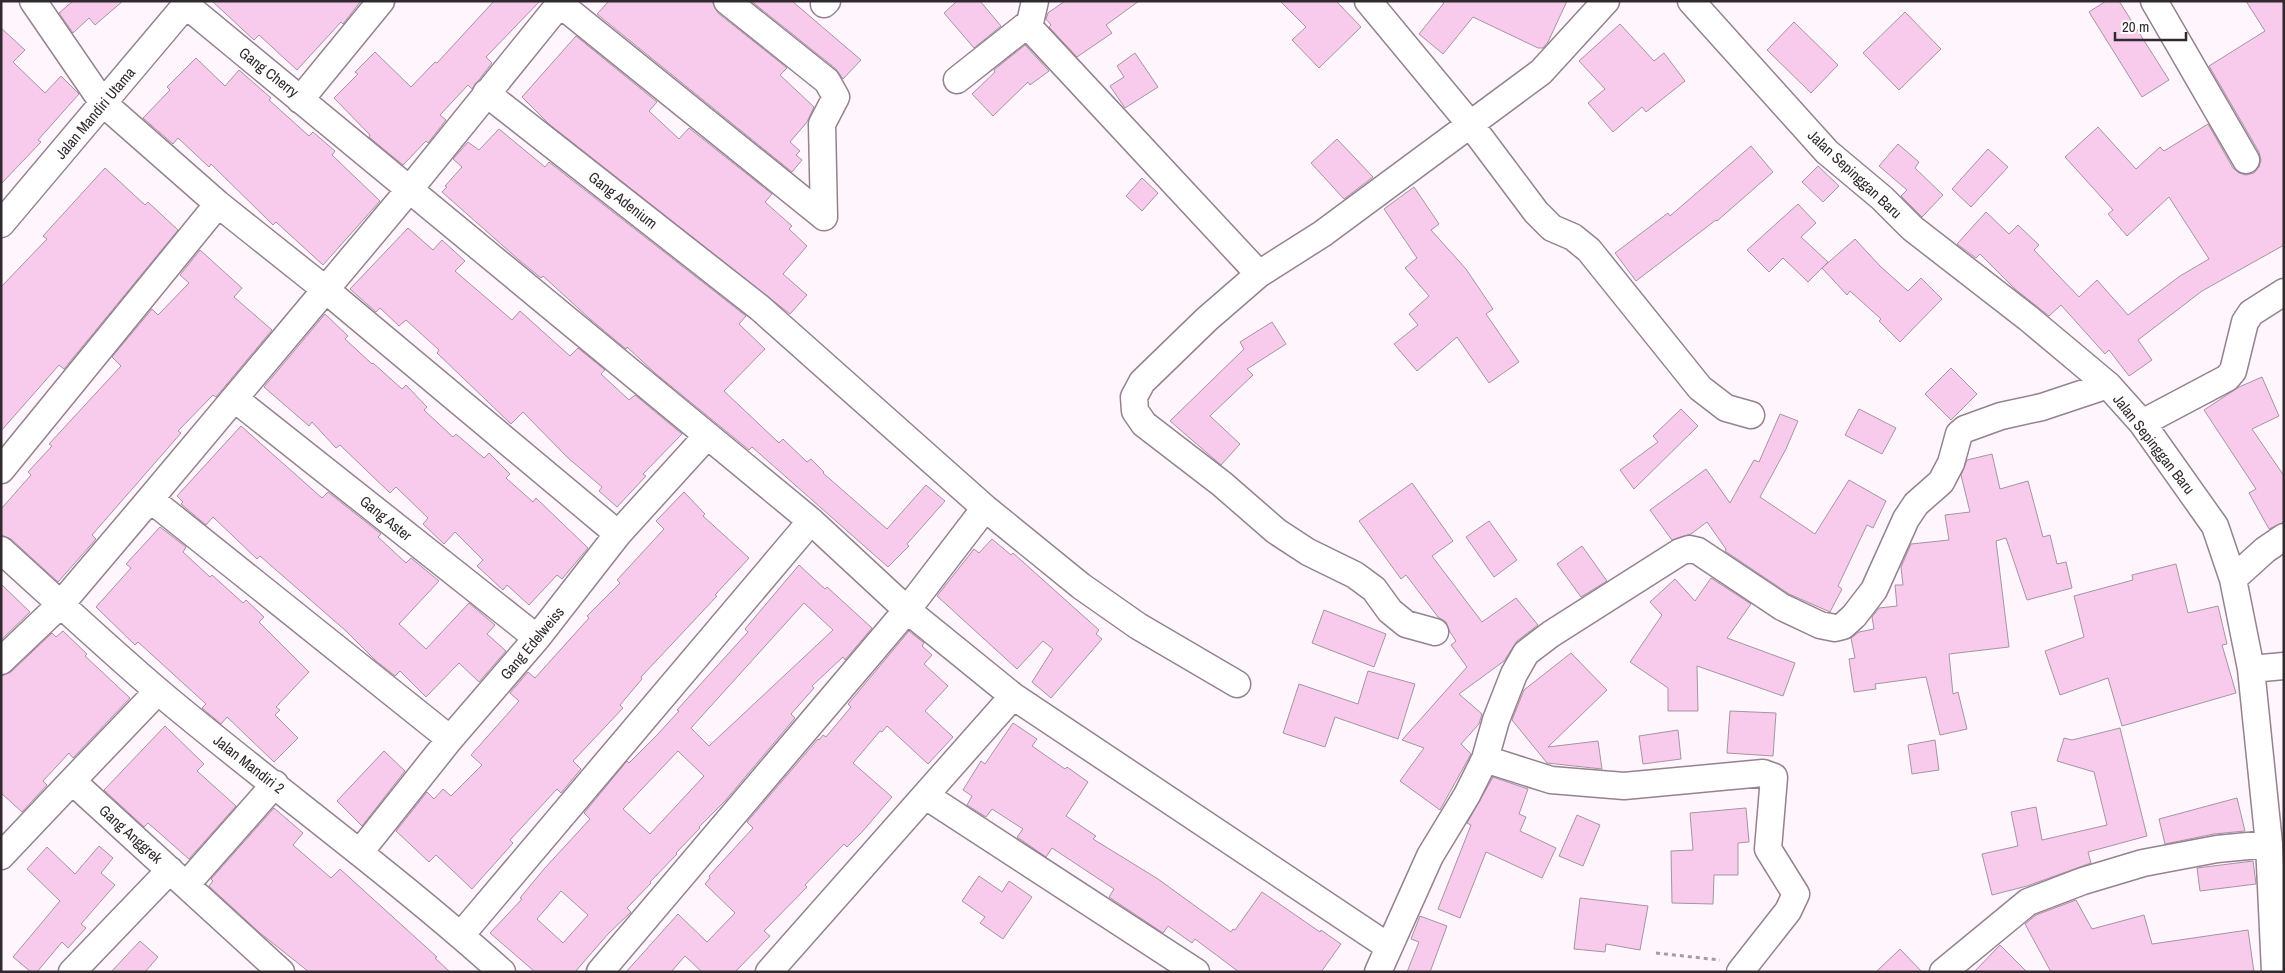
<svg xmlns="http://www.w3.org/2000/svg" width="2285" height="973" font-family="'Archivo Narrow',sans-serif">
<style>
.building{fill:#f8caec;stroke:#a794a2;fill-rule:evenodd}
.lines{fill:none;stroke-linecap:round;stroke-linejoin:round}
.minor-casing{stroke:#958290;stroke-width:29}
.path{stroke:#a49ca2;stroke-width:3;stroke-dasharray:4 4;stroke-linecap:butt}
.minor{stroke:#fff;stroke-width:26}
.labels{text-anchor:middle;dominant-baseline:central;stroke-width:4;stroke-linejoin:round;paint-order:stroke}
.street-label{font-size:15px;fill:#30292e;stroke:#fff}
</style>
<rect width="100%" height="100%" fill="#fef6fc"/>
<!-- building -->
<path class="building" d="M 73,1 L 123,1 L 95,25 L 89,18 L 73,33 L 59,13 Z
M 212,1 L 361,1 L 343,24 L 341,22 L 297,70 L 259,35 L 254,40 Z
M 494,1 L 540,1 L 486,57 L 492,63 L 472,89 L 468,85 L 440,115 L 446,120 L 428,143 L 426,141 L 403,165 L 369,137 L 370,135 L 334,98 L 358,74 L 355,72 L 375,52 L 411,87 L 435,62 L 437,63 Z
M 609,1 L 712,1 L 718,13 L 787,68 L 780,75 L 814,107 L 807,122 L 790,142 L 800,151 L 796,155 L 802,160 L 792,172 L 597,14 Z
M 751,1 L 792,1 L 861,60 L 843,79 L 836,69 Z
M 957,1 L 980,1 L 1001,26 L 974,48 L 944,13 Z
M 1065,1 L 1139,1 L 1106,25 L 1112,33 L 1077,57 L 1049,27 L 1051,25 L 1046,19 L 1048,13 Z
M 1280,1 L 1336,1 L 1361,27 L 1319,68 L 1292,40 L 1306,27 Z
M 1441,1 L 1567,1 L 1548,42 L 1543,48 L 1538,48 L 1473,17 L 1443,54 L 1419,34 L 1444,3 Z
M 2106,1 L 2119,1 L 2169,80 L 2142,97 L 2089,12 Z
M 2246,1 L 2284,1 L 2284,245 L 2202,291 L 2138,340 L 2152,360 L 2129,376 L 2109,350 L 2105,354 L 2061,305 L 2049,316 L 2015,289 L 1980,254 L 1976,258 L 1957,244 L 1986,212 L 2009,234 L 2018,225 L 2039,245 L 2034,250 L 2079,297 L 2097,280 L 2128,315 L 2180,276 L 2209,259 L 2169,197 L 2127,236 L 2108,214 L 2113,210 L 2065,157 L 2098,127 L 2136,169 L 2160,147 L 2164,151 L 2208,124 L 2233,168 L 2239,173 L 2246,175 L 2254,173 L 2259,167 L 2261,160 L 2259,152 L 2209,66 L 2265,31 Z
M 1905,12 L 1941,49 L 1899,90 L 1863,53 Z
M 1794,22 L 1838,65 L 1811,93 L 1767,50 Z
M 1620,24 L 1654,61 L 1664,53 L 1685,81 L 1646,112 L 1642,107 L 1613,132 L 1588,103 L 1605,89 L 1579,61 Z
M 1,28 L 25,50 L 13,62 L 45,93 L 61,76 L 79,94 L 38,140 L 41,142 L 1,184 Z
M 576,36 L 657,102 L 649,111 L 679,139 L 689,128 L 772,194 L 765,202 L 792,226 L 789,229 L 807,246 L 783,274 L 807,295 L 790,314 L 549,124 L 522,97 Z
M 1025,45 L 1049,71 L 1030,85 L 1028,82 L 993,116 L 972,94 L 995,72 L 994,70 Z
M 1135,53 L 1158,87 L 1125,108 L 1110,86 L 1124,77 L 1117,66 Z
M 196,58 L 225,86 L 239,70 L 271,98 L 269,100 L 309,136 L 313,132 L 335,151 L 332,155 L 380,201 L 323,265 L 276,222 L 273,225 L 211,164 L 209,167 L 178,138 L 173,144 L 143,118 L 170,90 L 167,87 Z
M 499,129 L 545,167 L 549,162 L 746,316 L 739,324 L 765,349 L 724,391 L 779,443 L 783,439 L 807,462 L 811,459 L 824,472 L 823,473 L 887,529 L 926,485 L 945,501 L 907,544 L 909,546 L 888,567 L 752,447 L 749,450 L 655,373 L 627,347 L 626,349 L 590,319 L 543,276 L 541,278 L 519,260 L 442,192 L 447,187 L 445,186 L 462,167 L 453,159 L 468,142 L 479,150 Z
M 1337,139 L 1373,177 L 1344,199 L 1311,163 Z
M 1898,144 L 1919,162 L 1915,168 L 1943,195 L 1922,217 L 1901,196 L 1907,190 L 1879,166 Z
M 1751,146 L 1773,172 L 1717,221 L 1716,220 L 1636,281 L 1615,253 L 1668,213 L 1670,216 Z
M 1988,149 L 2008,167 L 1971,207 L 1952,189 Z
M 1818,166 L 1839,186 L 1823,202 L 1802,182 Z
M 105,168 L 145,205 L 148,202 L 178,230 L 64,369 L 59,365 L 1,431 L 1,287 L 47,239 L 43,236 Z
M 1142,178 L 1158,193 L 1142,211 L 1126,196 Z
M 1414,187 L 1439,224 L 1431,230 L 1466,269 L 1493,309 L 1486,314 L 1519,362 L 1489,383 L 1457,337 L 1417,371 L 1394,344 L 1418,325 L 1409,314 L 1429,296 L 1405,268 L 1417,258 L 1384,209 Z
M 1798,204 L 1816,223 L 1801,237 L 1828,262 L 1808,282 L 1783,258 L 1769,272 L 1747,250 Z
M 408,228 L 433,250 L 442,240 L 465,261 L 455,271 L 512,320 L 520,311 L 570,356 L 578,348 L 605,370 L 601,374 L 629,400 L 635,395 L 682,434 L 643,474 L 646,476 L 617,507 L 599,491 L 602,487 L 567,457 L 523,412 L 511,424 L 437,353 L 439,350 L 406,320 L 399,326 L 380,308 L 376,312 L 350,289 Z
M 1855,239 L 1880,266 L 1908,291 L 1921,278 L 1942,299 L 1900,342 L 1879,321 L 1881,319 L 1850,291 L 1847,295 L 1822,268 Z
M 200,250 L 242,288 L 234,297 L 272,330 L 216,397 L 213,395 L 178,431 L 181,433 L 92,535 L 96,539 L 58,582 L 11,539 L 1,535 L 1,509 L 31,475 L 28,472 L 52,446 L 49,444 L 121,366 L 112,357 L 152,309 L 158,315 L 189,283 L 180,275 Z
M 325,314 L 348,336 L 345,339 L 372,364 L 373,363 L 402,389 L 406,385 L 427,407 L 424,410 L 453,437 L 456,434 L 484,458 L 489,453 L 510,474 L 506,478 L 533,502 L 536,498 L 588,548 L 562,579 L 557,575 L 529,605 L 507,585 L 503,590 L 477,566 L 483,560 L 455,532 L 444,544 L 423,524 L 428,518 L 396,487 L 390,493 L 340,445 L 336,448 L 312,422 L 309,426 L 264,387 Z
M 1272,322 L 1286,344 L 1247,369 L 1253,375 L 1210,416 L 1240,444 L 1221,465 L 1170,421 L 1244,349 L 1240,342 Z
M 1951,368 L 1977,394 L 1951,420 L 1925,394 Z
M 2262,377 L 2279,416 L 2252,429 L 2284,476 L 2284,522 L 2269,529 L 2249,493 L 2256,489 L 2204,410 L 2239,387 Z
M 1681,409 L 1698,426 L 1634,489 L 1620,470 L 1658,442 L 1653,436 Z
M 1859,409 L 1896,428 L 1882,454 L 1845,435 Z
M 1780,414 L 1798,421 L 1786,449 L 1760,497 L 1815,534 L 1849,480 L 1886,501 L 1873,528 L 1867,525 L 1838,586 L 1842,589 L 1830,612 L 1789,594 L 1725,551 L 1726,549 L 1707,522 L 1691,534 L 1672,540 L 1650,510 L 1706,469 L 1730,503 L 1754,460 L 1759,462 Z
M 241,426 L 322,498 L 328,492 L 381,534 L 378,537 L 406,563 L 411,558 L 439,581 L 399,624 L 426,649 L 469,603 L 495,625 L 487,634 L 506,651 L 479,682 L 459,663 L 426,697 L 400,671 L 395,676 L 375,660 L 346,631 L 260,556 L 257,559 L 213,517 L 206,525 L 181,504 L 183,502 L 177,496 Z
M 1992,454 L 2000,489 L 2028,481 L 2043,537 L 2050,535 L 2057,564 L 2066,562 L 2072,588 L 2027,600 L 2006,538 L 1996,541 L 2009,647 L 1949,654 L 1953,694 L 1958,692 L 1967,729 L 1940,735 L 1926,677 L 1875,684 L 1876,689 L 1854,692 L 1849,659 L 1855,658 L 1851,638 L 1859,632 L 1874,629 L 1872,617 L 1879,608 L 1897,606 L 1895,585 L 1903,585 L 1901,567 L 1911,544 L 1949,540 L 1945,515 L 1970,512 L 1961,475 L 1967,460 Z
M 1412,483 L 1453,541 L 1432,556 L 1482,622 L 1516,598 L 1538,625 L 1517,641 L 1504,661 L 1459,694 L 1482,714 L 1479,724 L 1461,744 L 1471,754 L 1440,810 L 1400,781 L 1424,748 L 1402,740 L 1467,667 L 1451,645 L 1456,641 L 1450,632 L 1446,622 L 1438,617 L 1406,575 L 1401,579 L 1359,521 Z
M 684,492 L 705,514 L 703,516 L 749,558 L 715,595 L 717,596 L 641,677 L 642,679 L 620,705 L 623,708 L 573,761 L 581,769 L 561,793 L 557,789 L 510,840 L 513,843 L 472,889 L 436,855 L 429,862 L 396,831 L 427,792 L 434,799 L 443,789 L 451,796 L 482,765 L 471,755 L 519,701 L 510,693 L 528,672 L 535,678 L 589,618 L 587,616 L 620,583 L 617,580 L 664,529 L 656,521 Z
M 1489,521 L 1517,560 L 1494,577 L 1466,537 Z
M 160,527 L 186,547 L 183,552 L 210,577 L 212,575 L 243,603 L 246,600 L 264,617 L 259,622 L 309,672 L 276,707 L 280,710 L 275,715 L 298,738 L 274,762 L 227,717 L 221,724 L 202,708 L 206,704 L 138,642 L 135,645 L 96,607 L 131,568 L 126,564 Z
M 992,539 L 1011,555 L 1013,553 L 1099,630 L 1096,634 L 1102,639 L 1051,698 L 1032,682 L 1053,649 L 1043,641 L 1017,669 L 937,596 L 974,549 L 979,553 Z
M 1582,546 L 1607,581 L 1581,597 L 1557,564 Z
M 2176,564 L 2188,613 L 2218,606 L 2227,644 L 2222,645 L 2236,693 L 2122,726 L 2108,678 L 2060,695 L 2045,651 L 2084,637 L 2074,596 L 2133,580 L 2132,575 Z
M 799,565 L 825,589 L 827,587 L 872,628 L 845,660 L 843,657 L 812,686 L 814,688 L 791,714 L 795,718 L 725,801 L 699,827 L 700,828 L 676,853 L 677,854 L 650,882 L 651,883 L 627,908 L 631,912 L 608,934 L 575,972 L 535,972 L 490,933 L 522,899 L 520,898 L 544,869 L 590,819 L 584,813 L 627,761 L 629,763 L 657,735 L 679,711 L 677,710 L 748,632 L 745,629 ZM 804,603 L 833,630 L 709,746 L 691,728 ZM 678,751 L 704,776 L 650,834 L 623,809 ZM 561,891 L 588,915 L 563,943 L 537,919 Z
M 1711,578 L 1751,604 L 1727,638 L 1795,663 L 1783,696 L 1697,666 L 1698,711 L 1668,711 L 1668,688 L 1630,662 L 1662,615 L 1650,602 L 1675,579 L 1695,601 Z
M 1,584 L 30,612 L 1,640 Z
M 1324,610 L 1386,634 L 1374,667 L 1312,643 Z
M 63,631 L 87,654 L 85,656 L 130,698 L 73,758 L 69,753 L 43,781 L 47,785 L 22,812 L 1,793 L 1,676 L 11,672 L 52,633 L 56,637 Z
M 909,631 L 924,643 L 922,646 L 932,655 L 924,664 L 948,686 L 925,711 L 953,737 L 928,764 L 887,726 L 882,732 L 880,731 L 853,763 L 892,797 L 862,832 L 847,847 L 844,844 L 805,885 L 807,887 L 764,931 L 770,936 L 735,972 L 702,972 L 685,956 L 671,972 L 626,972 L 678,914 L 707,942 L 735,913 L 705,884 L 710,878 L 709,876 L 753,828 L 747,822 L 818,739 L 819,740 L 823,735 L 826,737 L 851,707 L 848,704 Z
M 1571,653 L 1607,690 L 1548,747 L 1598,741 L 1602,769 L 1547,763 L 1512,720 L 1524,690 Z
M 1368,671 L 1415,684 L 1398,739 L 1335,717 L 1325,747 L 1283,733 L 1299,684 L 1358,704 Z
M 1730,711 L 1776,713 L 1773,756 L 1727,753 Z
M 1013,723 L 1037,739 L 1032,746 L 1065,769 L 1067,767 L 1088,782 L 1066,816 L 1096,836 L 1093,839 L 1158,879 L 1231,932 L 1233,929 L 1235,930 L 1262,892 L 1320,932 L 1321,930 L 1341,944 L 1321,972 L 1239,972 L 1195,939 L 1192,943 L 1168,926 L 1163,933 L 1109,897 L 1114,889 L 1052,848 L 1046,857 L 1017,837 L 1023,829 L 992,809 L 986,817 L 967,805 L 972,796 L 963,790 L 981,761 L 985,764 Z
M 165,726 L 204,764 L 197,771 L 236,806 L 189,859 L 148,823 L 144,827 L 104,790 Z
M 2120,728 L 2147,836 L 2088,852 L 2091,863 L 2027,886 L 1992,895 L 1982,854 L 2018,846 L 2011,812 L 2036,807 L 2042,840 L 2107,825 L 2094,772 L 2057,761 L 2064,738 L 2072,740 Z
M 1678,730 L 1681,759 L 1643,764 L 1639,736 Z
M 1935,740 L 1939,770 L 1912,774 L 1908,745 Z
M 384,751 L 405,771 L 362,826 L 337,801 Z
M 1493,777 L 1528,789 L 1519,814 L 1526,817 L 1520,831 L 1556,848 L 1542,878 L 1486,852 L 1460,918 L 1438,909 L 1471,825 L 1467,823 Z
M 2237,798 L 2245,831 L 2214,834 L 2165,844 L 2159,819 Z
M 274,808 L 303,833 L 293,845 L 331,878 L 340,869 L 437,957 L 435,958 L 450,972 L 309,972 L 260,933 L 209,886 L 213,881 L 211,879 Z
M 1746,808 L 1749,842 L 1738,843 L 1738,875 L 1714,875 L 1713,904 L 1672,903 L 1671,851 L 1693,850 L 1690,813 Z
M 1577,815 L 1600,825 L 1583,866 L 1559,856 Z
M 99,846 L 113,858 L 101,873 L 115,885 L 81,924 L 86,928 L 68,948 L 62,942 L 37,972 L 31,972 L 13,957 L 60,901 L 27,869 L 47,847 L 75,874 Z
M 2253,861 L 2256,884 L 2200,891 L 2197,868 Z
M 979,876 L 1002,892 L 1009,881 L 1032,897 L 1003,939 L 980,923 L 985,917 L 962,901 Z
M 1580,898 L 1648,906 L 1640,950 L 1606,944 L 1605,952 L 1574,949 Z
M 2076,900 L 2092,929 L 2144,915 L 2152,944 L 2248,930 L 2254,972 L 2051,972 L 2025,924 L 2036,915 Z
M 1420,916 L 1447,926 L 1430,972 L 1407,972 L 1419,942 L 1411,939 Z
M 140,941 L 158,957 L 145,972 L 111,972 Z
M 2000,945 L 2027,972 L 1974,972 Z
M 1900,949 L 1922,972 L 1876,972 Z"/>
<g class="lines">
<!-- minor casing -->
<g class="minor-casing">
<path id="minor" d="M 33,1 L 103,103 L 218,204 L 326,290 L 618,534
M 727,1 L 827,81 L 836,97 L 822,124 L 824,217
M 1368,1 L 1470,124 L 1536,212 L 1552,228 L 1573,237 L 1589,250 L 1700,388 L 1726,408 L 1751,415
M 1691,1 L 1827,152 L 1882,198 L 1912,228 L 2028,318 L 2108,385 L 2142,423 L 2215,526 L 2233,579 L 2251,669 L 2269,844 L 2275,972
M 2154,1 L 2246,160
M 560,4 L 824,217
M 824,4 L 827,1
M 186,5 L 811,521 L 907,610 L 600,972
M 1029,27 L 1035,1
M 957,80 L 1024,27 L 1029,27 L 1259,274
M 486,93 L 760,308 L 985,508 L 1081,586 L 1138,626 L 1237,684
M 300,100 L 381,1
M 1,224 L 189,1
M 235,399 L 537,638
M 2142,423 L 2227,378 L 2233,371 L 2245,322 L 2251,313 L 2284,292
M 1,470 L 218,204
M 150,499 L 450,739
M 985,508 L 907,610 L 1013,696 L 1389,947
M 1,550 C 53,597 105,646 159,692 C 272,787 392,873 502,972
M 2233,579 L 2265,550 L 2284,537
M 1435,632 L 1406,624 L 1390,611 L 1374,589 L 1355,575 L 1308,552 L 1276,531 L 1222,484 L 1144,424 L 1135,411 L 1134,397 L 1142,382 L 1207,319 L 1259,274 L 1322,234 L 1541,72 L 1606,1
M 1,661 L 61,604 L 150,499 L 409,190 L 562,1
M 2251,669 L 2284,666
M 158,691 L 72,781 L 281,972
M 1485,759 L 1551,780 L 1624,786 L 1763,773 L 1774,777 L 1768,849 L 1796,894 L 1788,911 L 1740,972
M 926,796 L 1196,972
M 360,852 L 450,739 L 537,638 L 618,534 L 707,436
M 1,856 L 72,781
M 186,885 L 275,784
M 461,935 L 811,521
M 72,972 L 170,870
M 769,972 L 1013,696
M 1378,972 L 1430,856 L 1467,795 L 1485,759 L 1496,720 L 1514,674 L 1526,653 L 1551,634 L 1680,552 L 1689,549 L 1698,551 L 1782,607 L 1820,625 L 1835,628 L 1843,626 L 1854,616 L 1874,590 L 1906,519 L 1916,504 L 1941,482 L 1951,463 L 1959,434 L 1965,429 L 2001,416 L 2042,407 L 2108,385
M 1943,972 L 2028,902 L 2083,881 L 2143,863 L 2217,849 L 2269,844"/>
</g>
<!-- path -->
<path class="path" d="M 1656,953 L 1720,960"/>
<!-- minor -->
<use href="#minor" class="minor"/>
</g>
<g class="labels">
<!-- street labels -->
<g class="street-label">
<text transform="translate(269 72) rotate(38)">Gang Cherry</text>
<text transform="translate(95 113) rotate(-50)">Jalan Mandiri Utama</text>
<text transform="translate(1855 174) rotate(43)">Jalan Sepinggan Baru</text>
<text transform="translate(623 200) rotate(38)">Gang Adenium</text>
<text transform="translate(2154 444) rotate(52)">Jalan Sepinggan Baru</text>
<text transform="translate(386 518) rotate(39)">Gang Aster</text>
<text transform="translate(532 643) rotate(-50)">Gang Edelweiss</text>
<text transform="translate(249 764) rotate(38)">Jalan Mandiri 2</text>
<text transform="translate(131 834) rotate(42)">Gang Anggrek</text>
</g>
</g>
<!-- border -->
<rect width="2285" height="973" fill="none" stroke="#30292e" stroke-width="5"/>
<!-- scale -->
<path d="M2115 32v8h71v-8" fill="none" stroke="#30292e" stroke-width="2.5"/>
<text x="2122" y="32" font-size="15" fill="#30292e" stroke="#ffffff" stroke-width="4" paint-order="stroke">20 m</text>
</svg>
